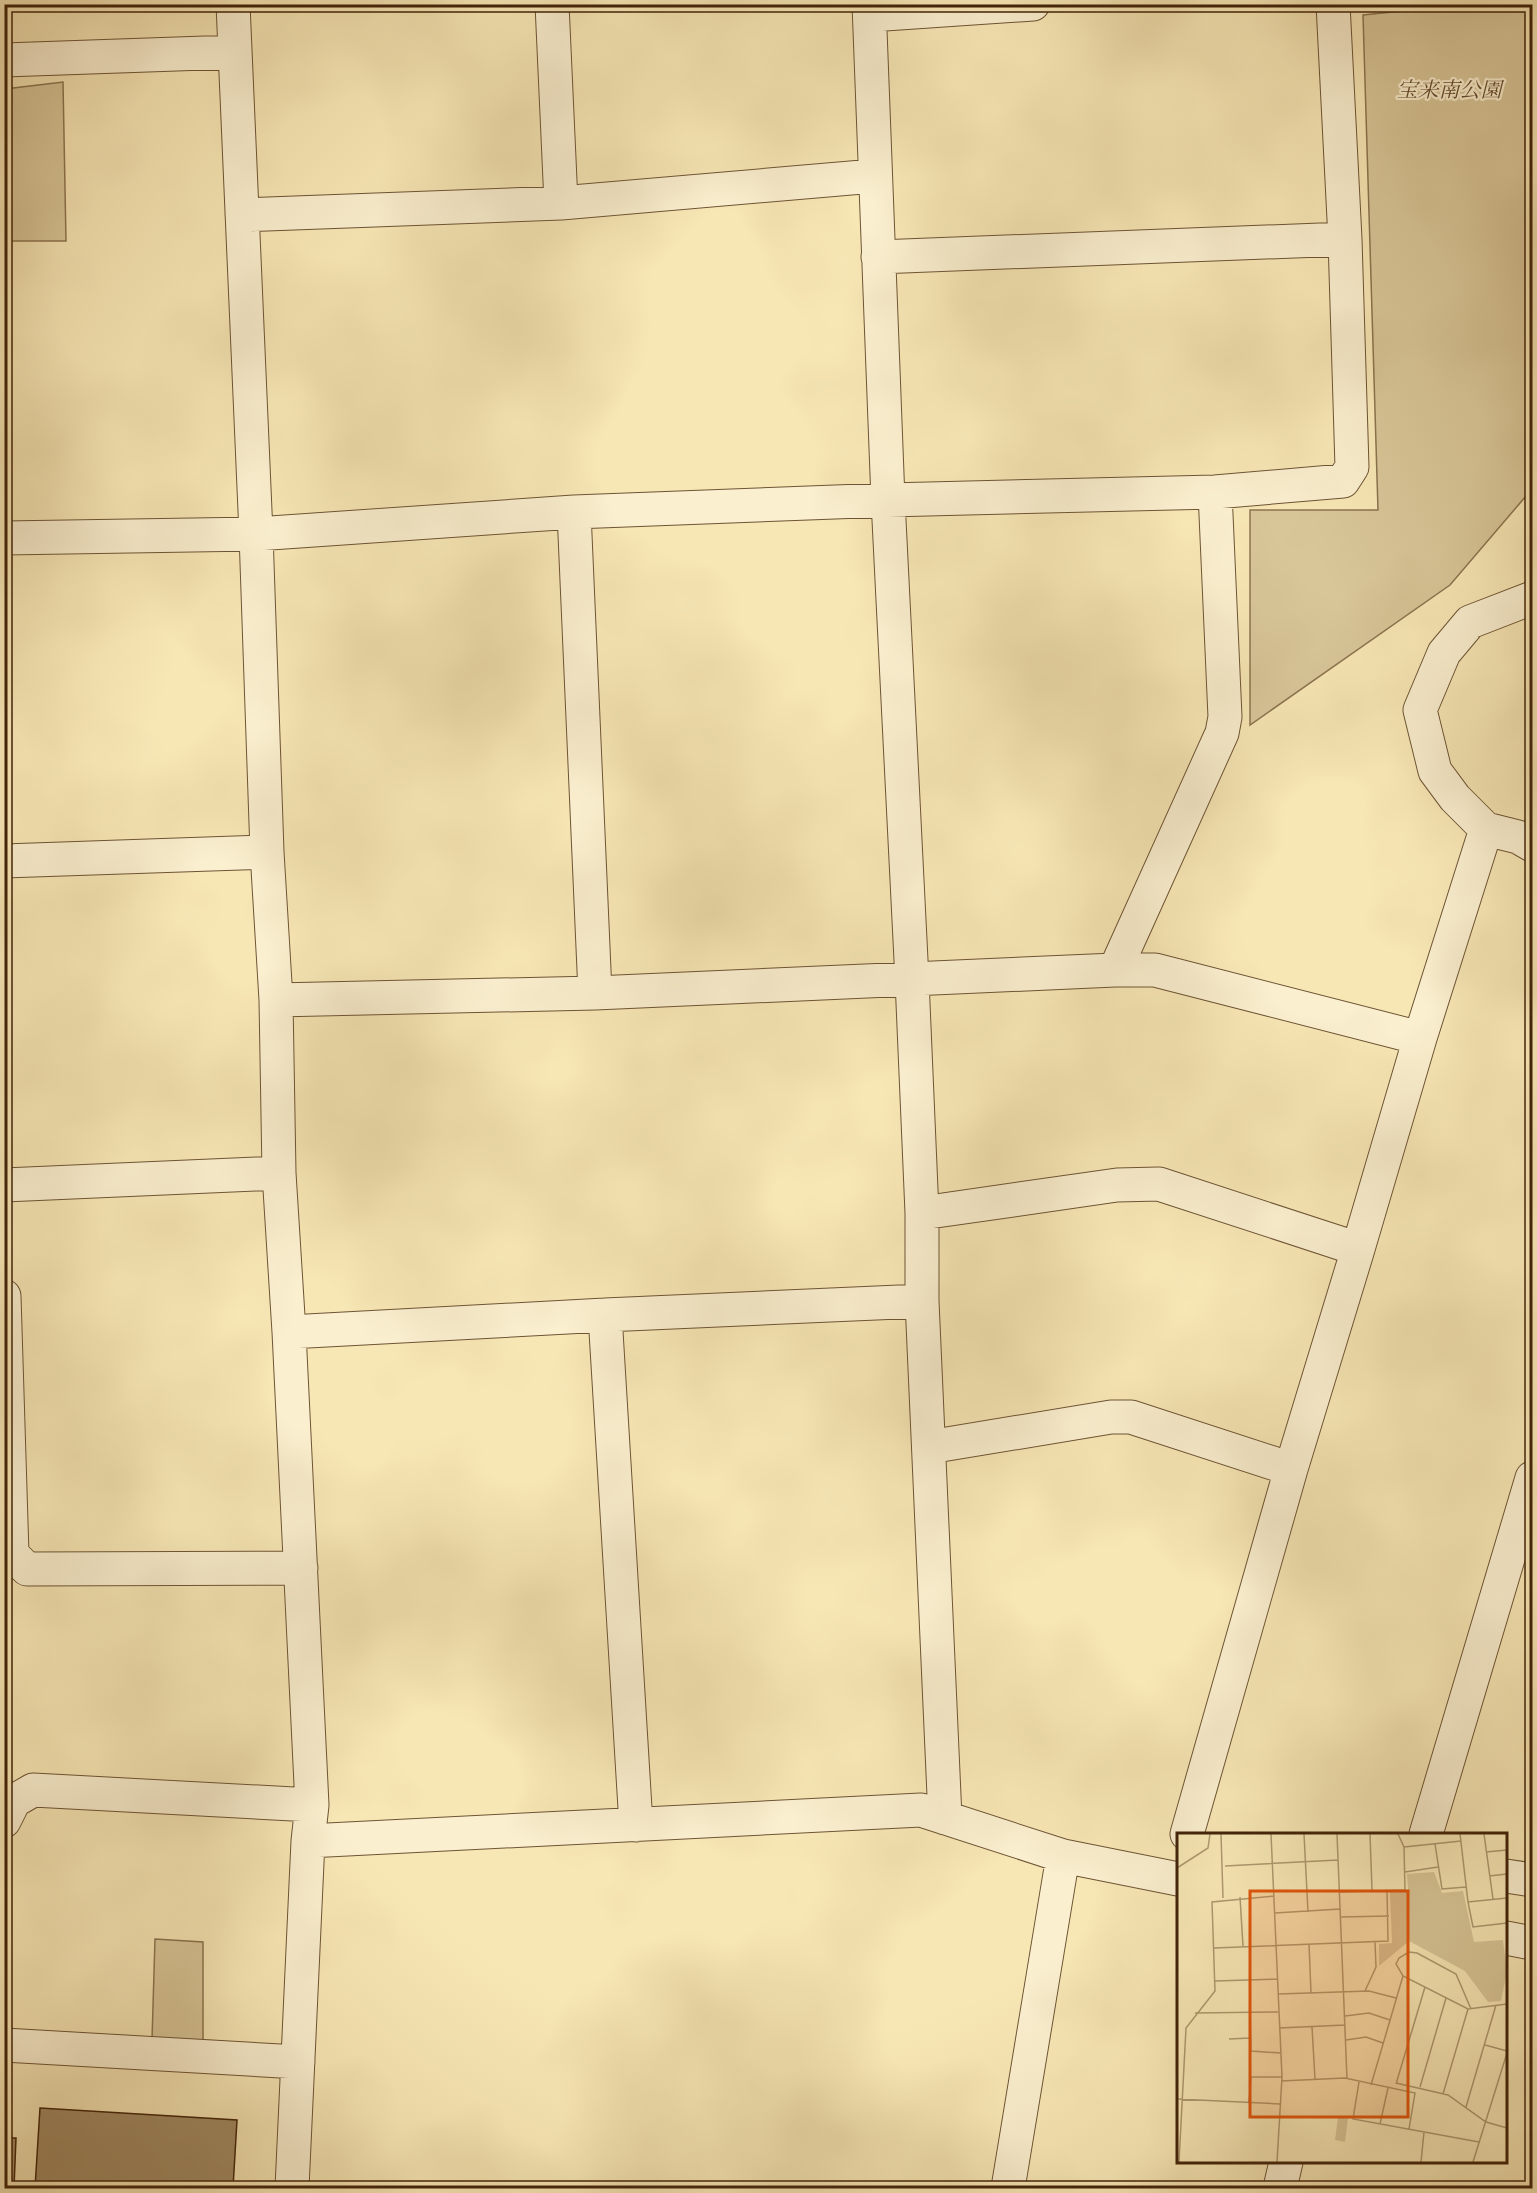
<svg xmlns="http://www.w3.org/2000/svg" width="1537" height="2193" font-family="'IM FELL Double Pica','Noto Serif JP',serif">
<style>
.green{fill:#d8c698;stroke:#8c7450;stroke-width:1.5}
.building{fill:#a08962;stroke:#412309;stroke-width:1.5}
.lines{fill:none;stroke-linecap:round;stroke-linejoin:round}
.street-casing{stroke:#6e5434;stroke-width:35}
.street{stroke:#faefcf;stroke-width:33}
.labels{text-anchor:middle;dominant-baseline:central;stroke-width:4.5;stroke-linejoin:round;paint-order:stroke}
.park-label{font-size:21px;font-style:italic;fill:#674c2d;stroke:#faefcf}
.inset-road{fill:none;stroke:#ae9970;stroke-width:1.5}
.view{fill:#e0560c;fill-opacity:0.15;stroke:#e0560c;stroke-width:3}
.inset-edge{fill:none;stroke:#412309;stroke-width:3}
</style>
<rect width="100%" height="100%" fill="#f7e7b5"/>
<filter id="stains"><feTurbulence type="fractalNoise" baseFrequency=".00333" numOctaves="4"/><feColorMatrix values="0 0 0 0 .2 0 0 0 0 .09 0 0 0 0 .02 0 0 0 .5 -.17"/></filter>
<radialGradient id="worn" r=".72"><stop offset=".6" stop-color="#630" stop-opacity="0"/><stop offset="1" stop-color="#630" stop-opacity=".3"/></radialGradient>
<!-- green -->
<path class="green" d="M 1462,5 L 1532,5 L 1532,489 L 1450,585 L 1250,725 L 1250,510 L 1378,510 L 1363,15 Z
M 63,82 L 66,241 L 5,241 L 5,89 Z
M 155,1939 L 203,1942 L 203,2042 L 152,2040 Z"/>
<!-- building -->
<path class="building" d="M 40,2108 L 237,2120 L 233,2188 L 35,2188 Z
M 4,2138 L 16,2138 L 14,2188 L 4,2188 Z"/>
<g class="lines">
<!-- street casing -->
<g class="street-casing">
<path id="street" d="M 233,4 L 256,534 L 267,852 L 276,1000 L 279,1173 L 289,1332 L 312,1805 L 308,1841 L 292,2188
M 552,4 L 561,203
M 869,4 L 888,500 L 912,980 L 922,1213 L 922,1301 L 945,1818
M 870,15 L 1033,4
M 4,60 L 234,52
M 242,215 L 561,203 L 874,176
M 878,257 L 1345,239
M 574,512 L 595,993
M 4,538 L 256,534 L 574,512 L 888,500 L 1215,492 L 1343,481 L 1352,467 L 1345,239 L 1333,4
M 1532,598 L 1470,622 L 1444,653 L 1420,710 L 1435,771 L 1455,798 L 1486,829 L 1518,837 L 1532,845
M 4,861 L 267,852
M 1115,970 L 1222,733 L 1225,717 L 1215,492
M 276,1000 L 595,993 L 1115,970 L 1155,970 L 1420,1038
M 4,1185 L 279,1173
M 922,1213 L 1117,1185 L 1159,1184 L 1358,1249
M 4,1296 L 12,1554 L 27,1569 L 301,1568
M 605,1315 L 636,1825
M 289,1332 L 605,1315 L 922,1301
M 929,1447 L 1111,1417 L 1131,1417 L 1291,1469
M 4,1821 L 14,1801 L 33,1790 L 312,1805
M 1187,1834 L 1291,1469 L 1358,1249 L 1420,1038 L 1486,829
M 1426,1834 L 1532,1478
M 308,1841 L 921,1810 L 1063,1856 L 1178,1879
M 1506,1876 L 1532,1880
M 1506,1938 L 1532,1943
M 4,2045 L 298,2062
M 1008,2188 L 1063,1856
M 1280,2188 L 1286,2162"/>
</g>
<!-- street -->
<use href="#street" class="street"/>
</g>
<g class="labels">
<!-- park labels -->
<g class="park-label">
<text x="1449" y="90">宝来南公園</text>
</g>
</g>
<!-- overview -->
<g transform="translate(1177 1833)">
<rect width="330" height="330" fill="#f7e7b5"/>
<path d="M 257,39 L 265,60 L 286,58 L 297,109 L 326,107 L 330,139 L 324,168 L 311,169 L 288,138 L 232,108 L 202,133 L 202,111 L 215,110 L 213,59 L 231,57 L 230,41 ZM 161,285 L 171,285 L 168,309 L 158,307 Z" fill="#d8c698"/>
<path class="inset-road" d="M 44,1 L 46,65M 94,1 L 105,244 L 100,329M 127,1 L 131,79M 160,1 L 170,246M 193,1 L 195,57M 283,1 L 291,69 L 330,65M 307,1 L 316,66M 258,11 L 265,56 L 289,54M 227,14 L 284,8M 309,19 L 330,17M 48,33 L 161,27M 0,35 L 31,15 L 33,1M 228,39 L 261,34M 312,43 L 330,41M 162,59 L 228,57 L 227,14 L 221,1M 63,64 L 66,113M 291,69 L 296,94 L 330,90M 98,80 L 163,76M 163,84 L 212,83M 132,111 L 134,160M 37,115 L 211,108 L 210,57M 38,148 L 100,146M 188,158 L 199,134 L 198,109M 101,161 L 192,158 L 219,165M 294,176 L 279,141 L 240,120 L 232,119 L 222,125 L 219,131 L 226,143 L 291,176 L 330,171M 18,180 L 101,179M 73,180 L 74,218 L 104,220M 168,183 L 192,180 L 213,187M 135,194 L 138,246M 102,195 L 168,192M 52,206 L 73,205M 169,207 L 189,204 L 206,210M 308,212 L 330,218M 104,248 L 168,245 L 238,260 L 232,296M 182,249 L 176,286 L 302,309M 219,250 L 271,262 L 309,289 L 330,295M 219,251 L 248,154M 194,252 L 226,143M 243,254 L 269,165M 266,261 L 291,176M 0,266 L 103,271M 72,269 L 74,244 L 105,244M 289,274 L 319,172M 203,291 L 211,255M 2,329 L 9,195 L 38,158 L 35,69 L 97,63M 244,329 L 247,299M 296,329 L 330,220"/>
<path class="view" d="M 73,58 L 231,58 L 231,284 L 73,284 Z"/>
<rect width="330" height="330" class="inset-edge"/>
</g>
<!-- margin -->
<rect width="1537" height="2193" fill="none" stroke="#f7e7b5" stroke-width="24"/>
<rect x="6" y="6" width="1525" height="2181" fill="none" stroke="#412309" stroke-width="3"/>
<rect x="12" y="12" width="1513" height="2169" fill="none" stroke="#412309" stroke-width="1.5"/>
<rect width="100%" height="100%" filter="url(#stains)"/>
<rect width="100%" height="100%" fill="url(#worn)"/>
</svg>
